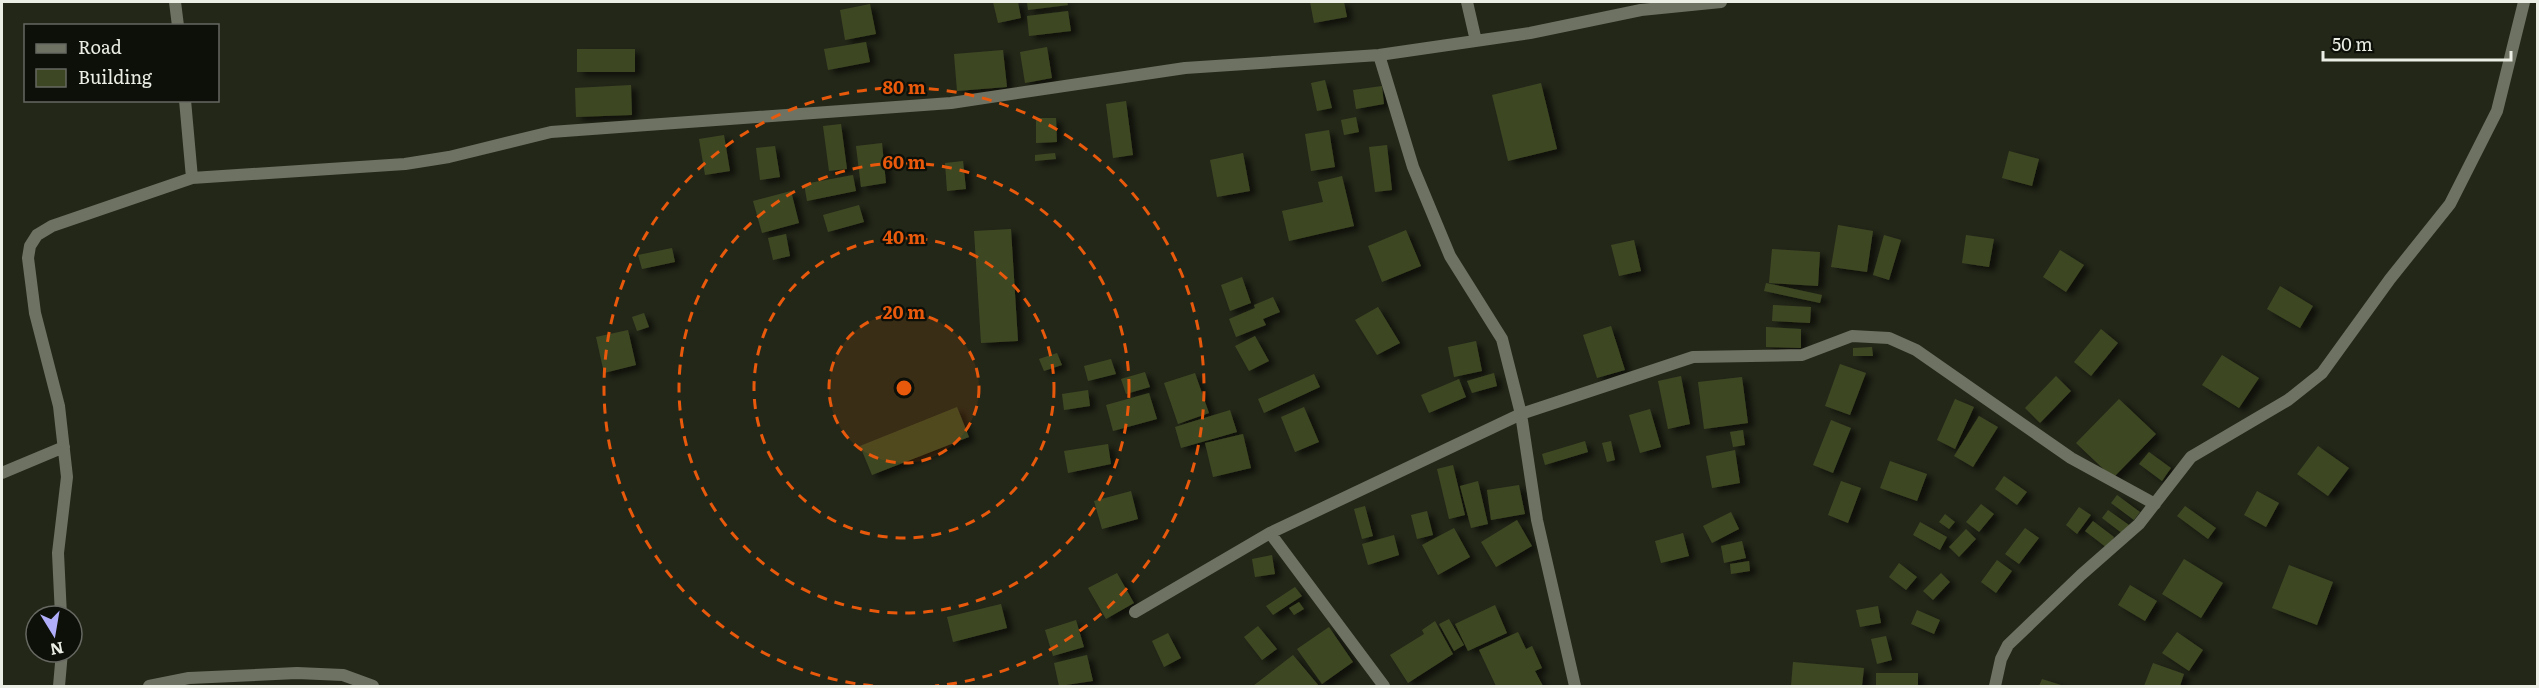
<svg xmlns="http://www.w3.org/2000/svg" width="2539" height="688" font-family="Literata,serif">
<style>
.building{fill:#3e4724;filter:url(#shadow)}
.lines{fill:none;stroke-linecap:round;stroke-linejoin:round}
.street{stroke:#6e7262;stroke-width:12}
.ring{fill:none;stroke:#e8590c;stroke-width:3;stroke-dasharray:10 8}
.centre{fill:#e8590c;stroke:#0d0f09;stroke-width:3}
.ring-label{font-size:18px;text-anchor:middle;font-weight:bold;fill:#e8590c;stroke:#0d0f09;stroke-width:4.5;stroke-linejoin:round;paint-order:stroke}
</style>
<defs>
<filter id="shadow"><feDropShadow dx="6" dy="4" stdDeviation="3" flood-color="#0009"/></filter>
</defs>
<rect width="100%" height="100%" fill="#232718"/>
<!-- building -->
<path class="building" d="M 993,2 L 1018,2 L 1021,18 L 998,23 Z
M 1027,2 L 1067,2 L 1068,5 L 1028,10 Z
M 1310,2 L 1344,2 L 1347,17 L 1314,23 Z
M 870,4 L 876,34 L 845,40 L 840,10 Z
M 1068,11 L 1071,31 L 1029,36 L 1027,16 Z
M 866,42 L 870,62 L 828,70 L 824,49 Z
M 1047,47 L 1052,78 L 1025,83 L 1020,52 Z
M 577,49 L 635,49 L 635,72 L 577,72 Z
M 1003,50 L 1007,87 L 957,91 L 954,54 Z
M 1325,80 L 1332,108 L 1317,111 L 1311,83 Z
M 1541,83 L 1557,149 L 1508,161 L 1492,95 Z
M 631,85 L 632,115 L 576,117 L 575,88 Z
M 1382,86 L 1384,104 L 1356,109 L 1353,90 Z
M 1126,101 L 1133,155 L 1113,158 L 1106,104 Z
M 1356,117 L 1359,132 L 1344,135 L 1341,120 Z
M 1036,118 L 1056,118 L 1057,142 L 1036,143 Z
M 841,124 L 847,169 L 829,171 L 823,126 Z
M 1329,130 L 1335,167 L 1311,171 L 1305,134 Z
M 724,135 L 730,171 L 705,175 L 699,139 Z
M 882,143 L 886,183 L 861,187 L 856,146 Z
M 1387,145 L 1392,190 L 1375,192 L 1369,147 Z
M 775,146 L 780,177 L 760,180 L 756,148 Z
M 2009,151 L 2039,159 L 2032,186 L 2002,178 Z
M 1055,153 L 1056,159 L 1035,161 L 1035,155 Z
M 1243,153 L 1250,191 L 1217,197 L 1210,160 Z
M 963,161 L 966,189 L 947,191 L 945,163 Z
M 853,175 L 856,191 L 807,201 L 804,184 Z
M 1342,176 L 1354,226 L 1289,241 L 1282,211 L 1323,202 L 1318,182 Z
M 791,191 L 799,223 L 762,233 L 753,201 Z
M 859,205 L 864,222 L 828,232 L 823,215 Z
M 1838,225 L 1873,231 L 1867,272 L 1831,267 Z
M 1011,229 L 1018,341 L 981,343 L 974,231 Z
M 1406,230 L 1421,266 L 1382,282 L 1368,246 Z
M 786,234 L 790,256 L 773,260 L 768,238 Z
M 1884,235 L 1901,240 L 1889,280 L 1873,275 Z
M 1966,235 L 1994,239 L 1989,267 L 1962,263 Z
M 1634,240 L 1641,271 L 1619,276 L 1611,245 Z
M 672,248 L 675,262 L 642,269 L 638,255 Z
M 1772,249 L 1820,252 L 1818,286 L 1769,283 Z
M 2060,250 L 2084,265 L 2066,292 L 2043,277 Z
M 1242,277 L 1251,303 L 1230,311 L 1221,285 Z
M 1766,283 L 1822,295 L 1820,303 L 1764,291 Z
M 2280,286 L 2313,306 L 2300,328 L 2267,309 Z
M 1273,297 L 1280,312 L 1263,319 L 1266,325 L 1236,337 L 1229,319 L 1255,308 L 1254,305 Z
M 1773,305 L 1811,307 L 1810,323 L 1772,321 Z
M 1378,307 L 1400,343 L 1377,355 L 1355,320 Z
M 644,313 L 649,327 L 637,331 L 632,317 Z
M 1611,326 L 1625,370 L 1597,378 L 1583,335 Z
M 1766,327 L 1801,329 L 1801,348 L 1766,347 Z
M 2101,329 L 2118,343 L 2091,376 L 2074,362 Z
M 628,330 L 636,365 L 604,373 L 596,337 Z
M 1255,336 L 1269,361 L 1249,371 L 1235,346 Z
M 1476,341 L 1482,371 L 1454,377 L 1448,347 Z
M 1872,347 L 1873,356 L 1853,356 L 1853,348 Z
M 1057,353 L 1062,365 L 1044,371 L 1039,359 Z
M 2222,355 L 2259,378 L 2239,408 L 2202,385 Z
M 1111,359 L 1116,374 L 1088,381 L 1084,366 Z
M 1840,364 L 1866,373 L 1850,415 L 1825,406 Z
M 1145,372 L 1150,387 L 1126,394 L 1121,379 Z
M 1195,373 L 1209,413 L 1178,424 L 1164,383 Z
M 1494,373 L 1497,386 L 1472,393 L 1467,381 Z
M 1314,374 L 1320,387 L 1264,413 L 1258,399 Z
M 1681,376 L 1690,424 L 1668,429 L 1658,381 Z
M 2056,376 L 2071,391 L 2040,423 L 2025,408 Z
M 1742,377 L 1748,423 L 1704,429 L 1698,382 Z
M 1459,379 L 1466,397 L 1429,413 L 1421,395 Z
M 1088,390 L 1090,406 L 1064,410 L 1062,394 Z
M 1149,393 L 1157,419 L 1113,431 L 1106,405 Z
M 1955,399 L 1974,407 L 1955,449 L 1937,440 Z
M 2119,399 L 2156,434 L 2113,478 L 2076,443 Z
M 957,407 L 969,437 L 872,475 L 860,446 Z
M 1304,407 L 1319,442 L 1295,452 L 1281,417 Z
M 1650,409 L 1661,447 L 1640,453 L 1629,415 Z
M 1230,410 L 1237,432 L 1181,448 L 1175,427 Z
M 1979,416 L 1998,427 L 1973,467 L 1954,456 Z
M 1831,420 L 1851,428 L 1833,473 L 1813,465 Z
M 1743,430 L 1745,445 L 1733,447 L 1730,432 Z
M 1243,434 L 1251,468 L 1213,477 L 1205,443 Z
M 1585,441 L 1588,452 L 1545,465 L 1542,454 Z
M 1611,441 L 1615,460 L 1607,462 L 1602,443 Z
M 1108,444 L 1111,464 L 1068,473 L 1064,451 Z
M 2318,446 L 2349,468 L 2328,496 L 2297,474 Z
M 1735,450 L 1740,483 L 1712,488 L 1706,456 Z
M 2149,452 L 2171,468 L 2162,481 L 2139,464 Z
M 1890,461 L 1927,474 L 1917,501 L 1880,488 Z
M 1453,465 L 1465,515 L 1449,519 L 1437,469 Z
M 2004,476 L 2027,492 L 2017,505 L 1995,489 Z
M 1478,481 L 1488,524 L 1471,528 L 1460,486 Z
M 1841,481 L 1861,488 L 1848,523 L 1828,515 Z
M 1519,485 L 1525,514 L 1491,520 L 1487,490 Z
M 1131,491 L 1138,519 L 1102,529 L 1094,501 Z
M 2257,491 L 2279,503 L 2266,527 L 2244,515 Z
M 2117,495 L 2140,512 L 2134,520 L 2111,503 Z
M 1981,504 L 1994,514 L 1979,532 L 1966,522 Z
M 1365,506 L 1373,536 L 1362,539 L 1354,509 Z
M 2185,506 L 2216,528 L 2208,539 L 2177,516 Z
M 2079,507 L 2091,515 L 2077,534 L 2066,525 Z
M 2108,510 L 2129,525 L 2123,534 L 2102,518 Z
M 1427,511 L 1433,535 L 1417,539 L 1411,515 Z
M 1731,512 L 1739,529 L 1712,543 L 1703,526 Z
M 1945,514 L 1955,522 L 1949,529 L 1939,522 Z
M 1517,520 L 1532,546 L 1496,567 L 1481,542 Z
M 2093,521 L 2114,537 L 2107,548 L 2085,531 Z
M 1920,522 L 1947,537 L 1940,550 L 1913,535 Z
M 1454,528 L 1470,557 L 1438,575 L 1422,545 Z
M 2025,528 L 2039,538 L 2019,564 L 2005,554 Z
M 1966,529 L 1976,539 L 1959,557 L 1949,547 Z
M 1683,533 L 1689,556 L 1661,563 L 1655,541 Z
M 1394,535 L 1399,555 L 1368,565 L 1362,544 Z
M 1742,541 L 1746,558 L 1724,563 L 1721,546 Z
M 1272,555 L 1275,574 L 1255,577 L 1252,559 Z
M 2184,559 L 2223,583 L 2201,618 L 2162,594 Z
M 1997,560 L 2012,571 L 1996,593 L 1981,582 Z
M 1749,561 L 1750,571 L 1731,574 L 1730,564 Z
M 1899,563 L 1917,577 L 1906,590 L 1889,577 Z
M 2289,565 L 2333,582 L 2317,625 L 2272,608 Z
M 1117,573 L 1134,603 L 1106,619 L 1088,588 Z
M 1941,573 L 1950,582 L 1933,600 L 1923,591 Z
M 2130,585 L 2157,601 L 2145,621 L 2118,605 Z
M 1295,587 L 1302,596 L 1273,615 L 1266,606 Z
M 1299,602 L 1304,609 L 1294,615 L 1289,608 Z
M 1001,604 L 1007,628 L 953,642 L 947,617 Z
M 1495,605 L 1507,633 L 1468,651 L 1455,624 Z
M 1878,606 L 1881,623 L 1860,627 L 1856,610 Z
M 1917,610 L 1940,620 L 1934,634 L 1911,624 Z
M 1449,619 L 1464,645 L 1454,651 L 1439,624 Z
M 1076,620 L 1084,647 L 1053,656 L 1045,630 Z
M 1435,621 L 1453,654 L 1408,683 L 1390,655 L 1424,634 L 1422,630 Z
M 1258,626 L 1277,649 L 1262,660 L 1244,637 Z
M 1329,627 L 1353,662 L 1322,684 L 1297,649 Z
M 1518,632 L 1526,649 L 1532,646 L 1542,668 L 1535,671 L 1543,686 L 1496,686 L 1479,650 Z
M 2177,632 L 2203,650 L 2189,671 L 2162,653 Z
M 1168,633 L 1181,658 L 1164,667 L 1152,641 Z
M 1886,636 L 1892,660 L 1877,664 L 1871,639 Z
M 1087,655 L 1093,681 L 1059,686 L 1054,663 Z
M 1293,655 L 1319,686 L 1253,686 Z
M 1793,662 L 1864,668 L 1862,686 L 1791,686 Z
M 2153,663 L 2184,674 L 2180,686 L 2144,686 Z
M 1876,673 L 1918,673 L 1918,686 L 1876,686 Z
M 2042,679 L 2064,686 L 2039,686 Z"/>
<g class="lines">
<!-- street -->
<path class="street" d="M 175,2 L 178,26
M 1467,2 L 1476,41
M 1379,55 L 1413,167 L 1450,256 L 1502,339 L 1521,414 L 1537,520 L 1575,686
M 185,100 L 192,178
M 2,473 L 64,447
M 1270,533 L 1384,686
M 1135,612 L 1270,533 L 1521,414 L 1693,357 L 1802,355 L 1852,336 L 1889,338 L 1916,350 L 2071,458 L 2155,504
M 61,616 L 58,553 L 67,477 L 59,406 L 35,313 L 28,258 L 30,246 L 37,235 L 52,226 L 192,178 L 405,164 L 449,157 L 551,132 L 951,103 L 1185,68 L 1379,55 L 1530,33 L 1641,10 L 1721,2
M 59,686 L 62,652
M 149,686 L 189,678 L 297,673 L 343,675 L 373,686
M 1995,686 L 2001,659 L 2008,645 L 2081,575 L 2139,524 L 2191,457 L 2288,400 L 2322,373 L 2390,279 L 2450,204 L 2497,111 L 2524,2"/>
</g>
<!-- distance rings -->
<circle cx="904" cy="388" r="75" fill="#e8590c" fill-opacity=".12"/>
<g class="ring">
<circle cx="904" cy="388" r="75"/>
<circle cx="904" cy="388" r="150"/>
<circle cx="904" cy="388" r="225"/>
<path d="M873 686A300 300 0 1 1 935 686"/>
</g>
<circle cx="904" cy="388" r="9" class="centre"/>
<g class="ring-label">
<text x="904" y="94">80 m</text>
<text x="904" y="169">60 m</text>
<text x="904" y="244">40 m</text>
<text x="904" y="319">20 m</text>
</g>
<!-- border -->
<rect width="2539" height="688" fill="none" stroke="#ebeee4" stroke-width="6"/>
<!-- legend -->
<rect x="24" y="24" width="195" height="78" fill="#0d0f09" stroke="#666861" stroke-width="1.5"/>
<rect x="36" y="44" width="30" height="9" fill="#6e7262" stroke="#666861" stroke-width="1.5"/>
<text x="78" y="54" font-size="18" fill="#ebeee4">Road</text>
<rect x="36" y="69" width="30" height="18" fill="#3e4724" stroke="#666861" stroke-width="1.5"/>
<text x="78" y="84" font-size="18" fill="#ebeee4">Building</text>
<!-- north arrow -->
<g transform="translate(54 634) rotate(169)"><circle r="28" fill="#0d0f09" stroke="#666861" stroke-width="1.5"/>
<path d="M0-4.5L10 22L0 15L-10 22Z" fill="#b0aefa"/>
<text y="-9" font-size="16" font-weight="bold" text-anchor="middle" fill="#ebeee4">N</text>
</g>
<!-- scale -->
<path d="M2323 51v9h188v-9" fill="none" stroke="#ebeee4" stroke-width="3"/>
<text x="2332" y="51" font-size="18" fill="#ebeee4" stroke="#0d0f09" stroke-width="4.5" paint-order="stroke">50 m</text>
</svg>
